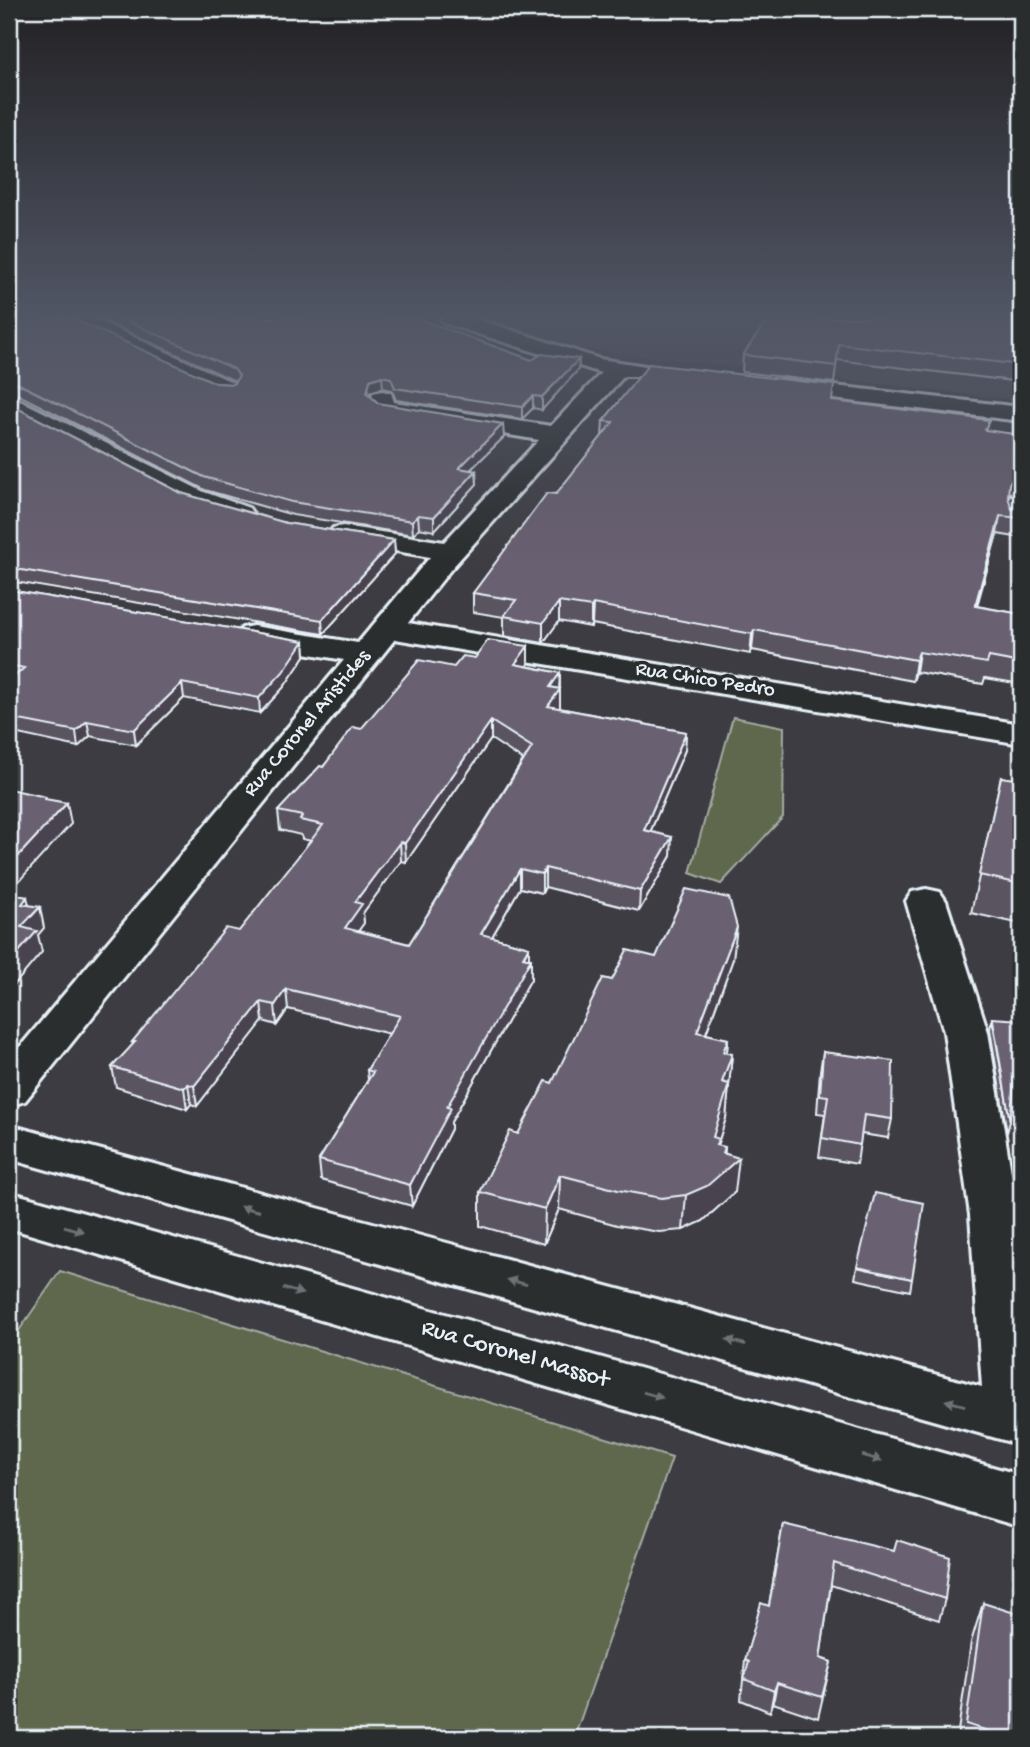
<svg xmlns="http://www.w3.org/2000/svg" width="1030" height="1747" font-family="'Gochi Hand',sans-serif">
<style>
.built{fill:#4a4750}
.green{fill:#5e674e;stroke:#a3aca3;stroke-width:2}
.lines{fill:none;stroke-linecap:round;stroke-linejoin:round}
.minor-casing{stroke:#e8f1f8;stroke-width:6}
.minor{fill:#2a2d2e;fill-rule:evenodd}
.wall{fill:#5a5361;stroke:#e8f1f8;stroke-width:2;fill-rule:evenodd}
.shaded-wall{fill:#4a434f;stroke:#e8f1f8;stroke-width:2}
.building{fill:#696071;stroke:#e8f1f8;stroke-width:2;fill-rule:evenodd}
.oneway{fill:#6c7275}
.labels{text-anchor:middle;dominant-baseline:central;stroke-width:7;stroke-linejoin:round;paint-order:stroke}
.street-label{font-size:21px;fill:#e8f1f8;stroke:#2a2d2e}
.near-street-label{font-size:24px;fill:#e8f1f8;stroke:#2a2d2e}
</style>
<rect width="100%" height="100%" fill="#3d3c42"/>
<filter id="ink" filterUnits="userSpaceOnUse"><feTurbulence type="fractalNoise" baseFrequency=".0143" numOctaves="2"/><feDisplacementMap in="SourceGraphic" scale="14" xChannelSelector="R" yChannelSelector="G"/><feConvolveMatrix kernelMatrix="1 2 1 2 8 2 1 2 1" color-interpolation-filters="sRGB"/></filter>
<g filter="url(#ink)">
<!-- built -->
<path class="built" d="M 483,318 L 1021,318 L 1021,401 L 569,347 Z"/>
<!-- green -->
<path class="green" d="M 733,717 L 784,727 L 783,817 L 721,884 L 690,873 Z
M 60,1271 L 672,1458 L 574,1738 L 9,1738 L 9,1345 Z"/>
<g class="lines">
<!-- minor casing -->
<g class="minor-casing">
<path id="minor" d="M 63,318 L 92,318 L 234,383 L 238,388 L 234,393 L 218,393 L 66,323 Z
M 441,318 L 474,318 L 600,359 L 646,366 L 650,371 L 646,376 L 624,376 L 451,569 L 408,623 L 1021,724 L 1021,744 L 395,639 L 25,1101 L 9,1106 L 9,1060 L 344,660 L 242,642 L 237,635 L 242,628 L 253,626 L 358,643 L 430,557 L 333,540 L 329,534 L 333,528 L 343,526 L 444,542 L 539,440 L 379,413 L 370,406 L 373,393 L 382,391 L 391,393 L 394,402 L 551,426 L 601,373 L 444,323 Z
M 781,380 L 1021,407 L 1021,421 L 773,392 L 769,387 L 773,382 Z
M 9,395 L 204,492 L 249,508 L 253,514 L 249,520 C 213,529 50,433 9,412 Z
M 1021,494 L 1021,528 L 1011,526 C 1005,517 1005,505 1011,496 Z
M 926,889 L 940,892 L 946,901 L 988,1032 L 1018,1215 L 1021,1243 L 1021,1445 L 9,1159 L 9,1125 L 982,1387 L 970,1215 L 944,1032 L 906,901 L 912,892 Z
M 9,1192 L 1021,1475 L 1021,1527 L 9,1228 Z"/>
</g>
<!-- minor -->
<use href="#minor" class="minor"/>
</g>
<!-- wall -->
<path class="wall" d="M 9,318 L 216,383 L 233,384 L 235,381 L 98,318 L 405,318 L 532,360 L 579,359 L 578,370 L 542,410 L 533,408 L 522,419 L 396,400 L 392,390 L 383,388 L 370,392 L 370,396 L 378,403 L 504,437 L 470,470 L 476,471 L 477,484 L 434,531 L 419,528 L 413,535 L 293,515 L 205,490 L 19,395 L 9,393 Z
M 1021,318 L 1021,382 L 837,360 L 834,383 L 742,372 L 743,355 Z
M 832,401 L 987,431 L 1021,435 L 1021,492 L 1010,493 L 1008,498 L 1012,509 L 1021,510 L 1021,538 L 997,534 L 977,606 L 1021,614 L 1021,684 L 985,678 L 983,684 L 916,672 L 913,681 L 752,650 L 750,654 L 592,624 L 591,627 L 559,621 L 543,643 L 504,636 L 504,617 L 473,612 L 473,593 L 556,494 L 602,436 L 603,421 Z
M 9,404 L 181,493 L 286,523 L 394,540 L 395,554 L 323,634 L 9,581 Z
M 9,590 L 304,641 L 305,656 L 284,687 L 260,713 L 184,698 L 136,745 L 90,736 L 78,747 L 9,732 L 9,681 L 11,679 L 9,679 Z
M 528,664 L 526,666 L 560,673 L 560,707 L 559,708 L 686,732 L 685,750 L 650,832 L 671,856 L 639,911 L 545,887 L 542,893 L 520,888 L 492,937 L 529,947 L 529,958 L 531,959 L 531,979 L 451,1122 L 451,1129 L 412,1206 L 321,1180 L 319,1160 L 368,1080 L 367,1070 L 390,1034 L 288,1009 L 277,1025 L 263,1021 L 197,1106 L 191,1104 L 187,1109 L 116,1087 L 112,1067 L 133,1045 L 132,1042 L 239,931 L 311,841 L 302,839 L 301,835 L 280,830 L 278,811 L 361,729 L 454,667 ZM 491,739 L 523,760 L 409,944 L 358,931 L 364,923 L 363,913 L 401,861 L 406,862 Z
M 1001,777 L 1021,780 L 1021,924 L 971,913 Z
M 656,957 L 733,959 L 706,1034 L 728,1039 L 727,1053 L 732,1054 L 726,1118 L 719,1140 L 718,1146 L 725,1147 L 724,1154 L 735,1192 L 703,1221 L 683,1230 L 659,1232 L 617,1225 L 559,1209 L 544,1244 L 480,1226 L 480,1192 L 552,1083 L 612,980 Z
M 992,1018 L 1010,1121 L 1007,1133 L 990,1029 Z
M 823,1052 L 892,1119 L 888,1138 L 861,1134 L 857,1164 L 819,1157 L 825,1114 L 817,1113 L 820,1071 Z
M 857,1267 L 912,1279 L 910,1291 L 855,1279 Z
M 783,1524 L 945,1599 L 939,1620 L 831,1585 L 820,1658 L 831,1662 L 818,1718 L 773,1703 L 770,1712 L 741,1700 L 745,1660 L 769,1606 Z
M 983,1603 L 1021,1738 L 957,1738 L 971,1642 Z"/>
<!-- shaded-wall -->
<path class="shaded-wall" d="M 579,359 L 578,370 L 542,410 L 542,397 Z
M 382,376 L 383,388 L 370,392 L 367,405 L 367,393 L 370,380 Z
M 533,396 L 533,408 L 522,419 L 522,407 Z
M 503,424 L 504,437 L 459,481 L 459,468 Z
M 476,471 L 477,484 L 434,531 L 434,517 Z
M 1021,474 L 1021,492 L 1010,493 L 1005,502 L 1009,484 L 1014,475 Z
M 418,515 L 419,528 L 413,535 L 412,521 Z
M 1000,516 L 997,534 L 971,625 L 975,606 Z
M 394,540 L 395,554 L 323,634 L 322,620 Z
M 559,602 L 559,621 L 543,643 L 543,623 Z
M 593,604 L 592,624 L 591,627 L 591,607 Z
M 754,630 L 752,650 L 750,654 L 752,634 Z
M 304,641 L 305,656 L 284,687 L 260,713 L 259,698 Z
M 528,646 L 528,664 L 515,682 L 515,664 Z
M 919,652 L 916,672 L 913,681 L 916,660 Z
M 560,673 L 559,690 L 550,687 Z
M 182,683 L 184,698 L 136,745 L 134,730 Z
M 560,689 L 560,707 L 548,724 L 548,706 Z
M 87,721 L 90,736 L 78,747 L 76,731 Z
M 491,721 L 491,739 L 406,862 L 405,843 Z
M 686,732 L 685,750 L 643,849 L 644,830 Z
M 67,803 L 71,824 L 9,892 L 9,866 Z
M 672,837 L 671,856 L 639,911 L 640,891 Z
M 400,842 L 401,861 L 363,913 L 364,923 L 347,947 L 345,928 L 355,902 Z
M 545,868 L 545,887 L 542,893 L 542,874 Z
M 520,869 L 520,888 L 482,954 L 481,934 Z
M 27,897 L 32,916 L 40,907 L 44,928 L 38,935 L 42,952 L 9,991 L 9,963 L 21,927 L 22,904 Z
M 737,927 L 733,959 L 694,1066 L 697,1032 Z
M 529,947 L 529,964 L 531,959 L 531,979 L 451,1122 L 451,1129 L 412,1206 L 410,1185 L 447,1107 Z
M 286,989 L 288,1009 L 277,1025 L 275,1005 Z
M 261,1002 L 263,1021 L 197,1106 L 194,1086 Z
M 728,1039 L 725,1073 L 723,1052 Z
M 732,1054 L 726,1118 L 719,1140 L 715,1173 L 713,1137 L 722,1082 Z
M 188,1084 L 191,1104 L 187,1109 L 184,1088 Z
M 725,1147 L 723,1172 L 739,1158 L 735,1192 L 703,1221 L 683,1230 L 686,1195 L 723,1153 Z
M 560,1175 L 559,1209 L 544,1244 L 545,1209 Z
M 777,1683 L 773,1703 L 770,1712 L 774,1691 Z"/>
<!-- building -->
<path class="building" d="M 9,318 L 72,318 L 216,383 L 233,384 L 239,376 L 234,369 L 121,318 L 416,318 L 532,360 L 542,354 L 579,359 L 542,397 L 533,396 L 522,407 L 395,388 L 391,378 L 382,376 L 370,380 L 367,393 L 378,403 L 503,424 L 459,468 L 476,471 L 434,517 L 418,515 L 412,521 L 292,502 L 204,477 L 17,383 L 9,381 Z
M 768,318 L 1021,318 L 1021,365 L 839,344 L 836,366 L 743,355 Z
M 649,364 L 834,385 L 832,401 L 989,420 L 985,430 L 1021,435 L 1021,474 L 1014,475 L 1009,484 L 1008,497 L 1012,509 L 1021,510 L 1021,518 L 1000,516 L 975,606 L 1021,614 L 1021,663 L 989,657 L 987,663 L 919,652 L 916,660 L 754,630 L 752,634 L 593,604 L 591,607 L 559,602 L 543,623 L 504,616 L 516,600 L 473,593 L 547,493 L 556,494 L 613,422 L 603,421 Z
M 9,404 L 181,493 L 286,523 L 394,540 L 322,620 L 9,568 Z
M 9,590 L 304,641 L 283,672 L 259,698 L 182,683 L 134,730 L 87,721 L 76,731 L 9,718 L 9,708 L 17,700 L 9,698 L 9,681 L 24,668 L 9,665 Z
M 488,640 L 528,646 L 515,664 L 560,673 L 550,687 L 560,689 L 548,706 L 686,732 L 644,830 L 672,837 L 640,891 L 545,868 L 542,874 L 520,869 L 481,934 L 529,947 L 523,957 L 531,959 L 447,1107 L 451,1108 L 410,1185 L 319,1160 L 373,1072 L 367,1070 L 400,1016 L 286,989 L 275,1005 L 261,1002 L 194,1086 L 188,1084 L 184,1088 L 112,1067 L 135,1042 L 132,1042 L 226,928 L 239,931 L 323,825 L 300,820 L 302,816 L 278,811 L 320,766 L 323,767 L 353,727 L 361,729 L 419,660 L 454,667 L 463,656 L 475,658 ZM 491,721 L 532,747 L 409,944 L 345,928 L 362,904 L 355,902 L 400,842 L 405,843 Z
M 1001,777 L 1021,780 L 1021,884 L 979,875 Z
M 9,789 L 46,797 L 45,799 L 67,803 L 9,866 Z
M 686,889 L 729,898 L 737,927 L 697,1032 L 728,1039 L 723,1052 L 732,1054 L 722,1082 L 729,1084 L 713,1137 L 719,1139 L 716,1145 L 725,1147 L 723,1153 L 739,1158 L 707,1186 L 686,1195 L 661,1198 L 618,1190 L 560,1175 L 545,1209 L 480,1192 L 510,1131 L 518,1134 L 546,1081 L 552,1083 L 603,978 L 612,980 L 627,950 L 656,957 Z
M 9,893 L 27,897 L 22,904 L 40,907 L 21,927 L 37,931 L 9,963 Z
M 992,1018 L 1021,1020 L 1010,1121 L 993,1020 Z
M 823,1052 L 893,1061 L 892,1119 L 864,1115 L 860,1145 L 822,1138 L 828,1096 L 820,1095 Z
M 875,1193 L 924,1203 L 912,1279 L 857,1267 Z
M 783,1524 L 894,1551 L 897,1540 L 950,1557 L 945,1599 L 834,1563 L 820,1658 L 831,1662 L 822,1697 L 777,1683 L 774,1691 L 744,1679 L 749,1662 L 745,1660 L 761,1603 L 769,1606 Z
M 983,1603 L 1021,1615 L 1021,1738 L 1010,1738 L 966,1724 Z"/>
<!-- one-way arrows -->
<defs><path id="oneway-solid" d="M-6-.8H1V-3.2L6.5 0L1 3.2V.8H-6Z" transform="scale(1.75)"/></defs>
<g class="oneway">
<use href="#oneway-solid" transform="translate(250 1209) rotate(-165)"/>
<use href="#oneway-solid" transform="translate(74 1229) rotate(16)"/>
<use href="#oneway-solid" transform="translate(517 1282) rotate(-165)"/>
<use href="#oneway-solid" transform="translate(293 1291) rotate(16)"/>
<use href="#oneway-solid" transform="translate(736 1342) rotate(-165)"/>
<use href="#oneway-solid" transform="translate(653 1395) rotate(16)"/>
<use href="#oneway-solid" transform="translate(955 1403) rotate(-165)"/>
<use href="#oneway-solid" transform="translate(872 1458) rotate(16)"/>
</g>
</g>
<!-- sky -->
<linearGradient id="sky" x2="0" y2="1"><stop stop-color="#222124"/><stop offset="0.56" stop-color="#515665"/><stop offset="1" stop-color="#515665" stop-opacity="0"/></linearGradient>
<rect width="1030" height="563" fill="url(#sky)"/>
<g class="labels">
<!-- street labels -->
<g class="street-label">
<text transform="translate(705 681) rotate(9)">Rua Chico Pedro</text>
<text transform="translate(308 724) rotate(-50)">Rua Coronel Aristides</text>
</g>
<!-- near-street labels -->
<g class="near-street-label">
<text transform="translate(515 1355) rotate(16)">Rua Coronel Massot</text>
</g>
</g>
<!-- margin -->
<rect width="1030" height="1747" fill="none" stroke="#2a2d2e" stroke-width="35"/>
<rect x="18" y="18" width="995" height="1712" fill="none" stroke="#e8f1f8" stroke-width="2.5" filter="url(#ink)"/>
</svg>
